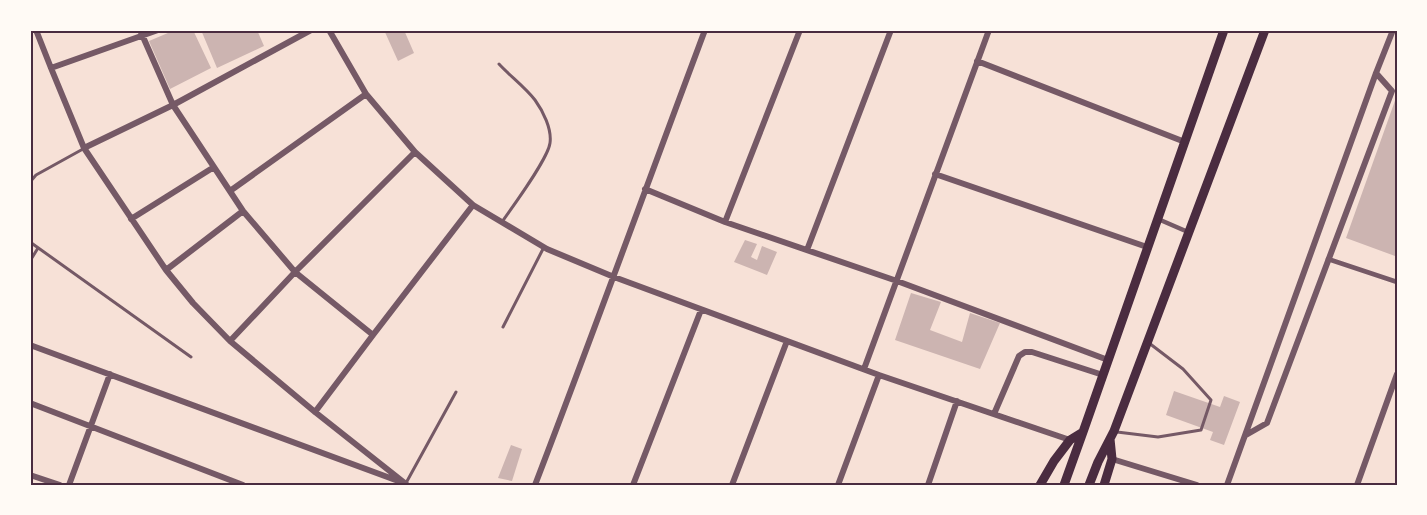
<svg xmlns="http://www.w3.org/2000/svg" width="1427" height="515" font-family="Signika,sans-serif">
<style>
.building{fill:#ccb4b1}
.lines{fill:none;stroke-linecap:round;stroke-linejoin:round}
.service{stroke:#755966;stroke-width:3}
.pedestrian{stroke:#755966;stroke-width:4.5}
.minor{stroke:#755966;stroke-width:6}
.primary{stroke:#4a2c40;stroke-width:9}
.neatline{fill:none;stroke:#4a2c40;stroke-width:2}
</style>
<rect width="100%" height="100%" fill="#f7e1d7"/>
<!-- building -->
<path class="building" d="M 175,30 L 193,30 L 211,68 L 170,89 L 149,41 Z
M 201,30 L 257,30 L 264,46 L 217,68 Z
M 384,30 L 404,30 L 414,53 L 398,61 Z
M 1397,95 L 1397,249 L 1395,256 L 1346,238 Z
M 745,240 L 757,244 L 751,257 L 757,260 L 762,246 L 777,252 L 767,275 L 734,262 Z
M 911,293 L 941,302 L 930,330 L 962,342 L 970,313 L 1000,323 L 980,369 L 895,340 Z
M 1174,391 L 1220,407 L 1224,396 L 1240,402 L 1224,445 L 1210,440 L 1213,432 L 1166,415 Z
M 511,445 L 522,449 L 512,481 L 498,478 Z"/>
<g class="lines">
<!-- service -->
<path class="service" d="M 499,64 C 510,76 525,87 535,100 C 543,111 552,129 550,143 C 548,159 513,206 502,222
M 30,182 L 36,175 L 83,149
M 30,242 L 191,357
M 30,261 L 38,248
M 503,327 L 544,247
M 1117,432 L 1158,437 L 1201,430 L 1211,400 L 1183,369 L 1149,343
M 406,483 L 456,392"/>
<!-- pedestrian -->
<path class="pedestrian" d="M 1158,219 L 1188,232
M 1328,259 L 1397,282"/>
<!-- minor -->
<path class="minor" d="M 36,30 L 51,68 L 84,148 L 166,270 L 193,303 L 230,341 L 315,412 L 406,484
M 140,30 L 173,105 L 243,211 L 295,272 L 373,335 L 473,205
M 329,30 L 366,94 L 415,152 L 473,205 L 547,249 L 614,277 L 879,375 L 1070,440
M 977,61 L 1185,142
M 51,68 L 158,30
M 84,148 L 173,105 L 311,30
M 935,174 L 1147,247
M 645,189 L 725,222 L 897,281 L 1108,360
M 230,191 L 366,94
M 131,219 L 214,167
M 725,222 L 800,30
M 807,250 L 891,30
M 166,270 L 243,211
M 230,341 L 295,272 L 415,152
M 30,345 L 401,482
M 864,369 L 989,30
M 30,403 L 243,485
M 315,412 L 373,335
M 994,414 L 1019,356 L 1025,352 L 1032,352 L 1103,375
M 1246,435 L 1267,423 L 1392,91 L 1376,73
M 1112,459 L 1197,485
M 30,475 L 60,485
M 69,485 L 110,374
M 535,485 C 593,334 648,182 705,30
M 633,485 L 701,310
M 732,485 L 787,341
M 838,485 L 879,375
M 928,485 L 957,401
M 1227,485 L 1376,73 L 1393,30
M 1357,485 L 1397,374"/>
<!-- primary -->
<path class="primary" d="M 1040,485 L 1054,461 L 1070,440 L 1083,432 L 1224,30
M 1064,485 L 1083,432
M 1089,485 L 1098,462 L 1114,431 L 1265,30
M 1104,485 L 1112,459 L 1110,439"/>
</g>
<!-- border -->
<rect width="1427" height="515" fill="none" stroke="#fffaf5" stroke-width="63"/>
<rect x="32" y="32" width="1364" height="452" class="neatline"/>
</svg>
